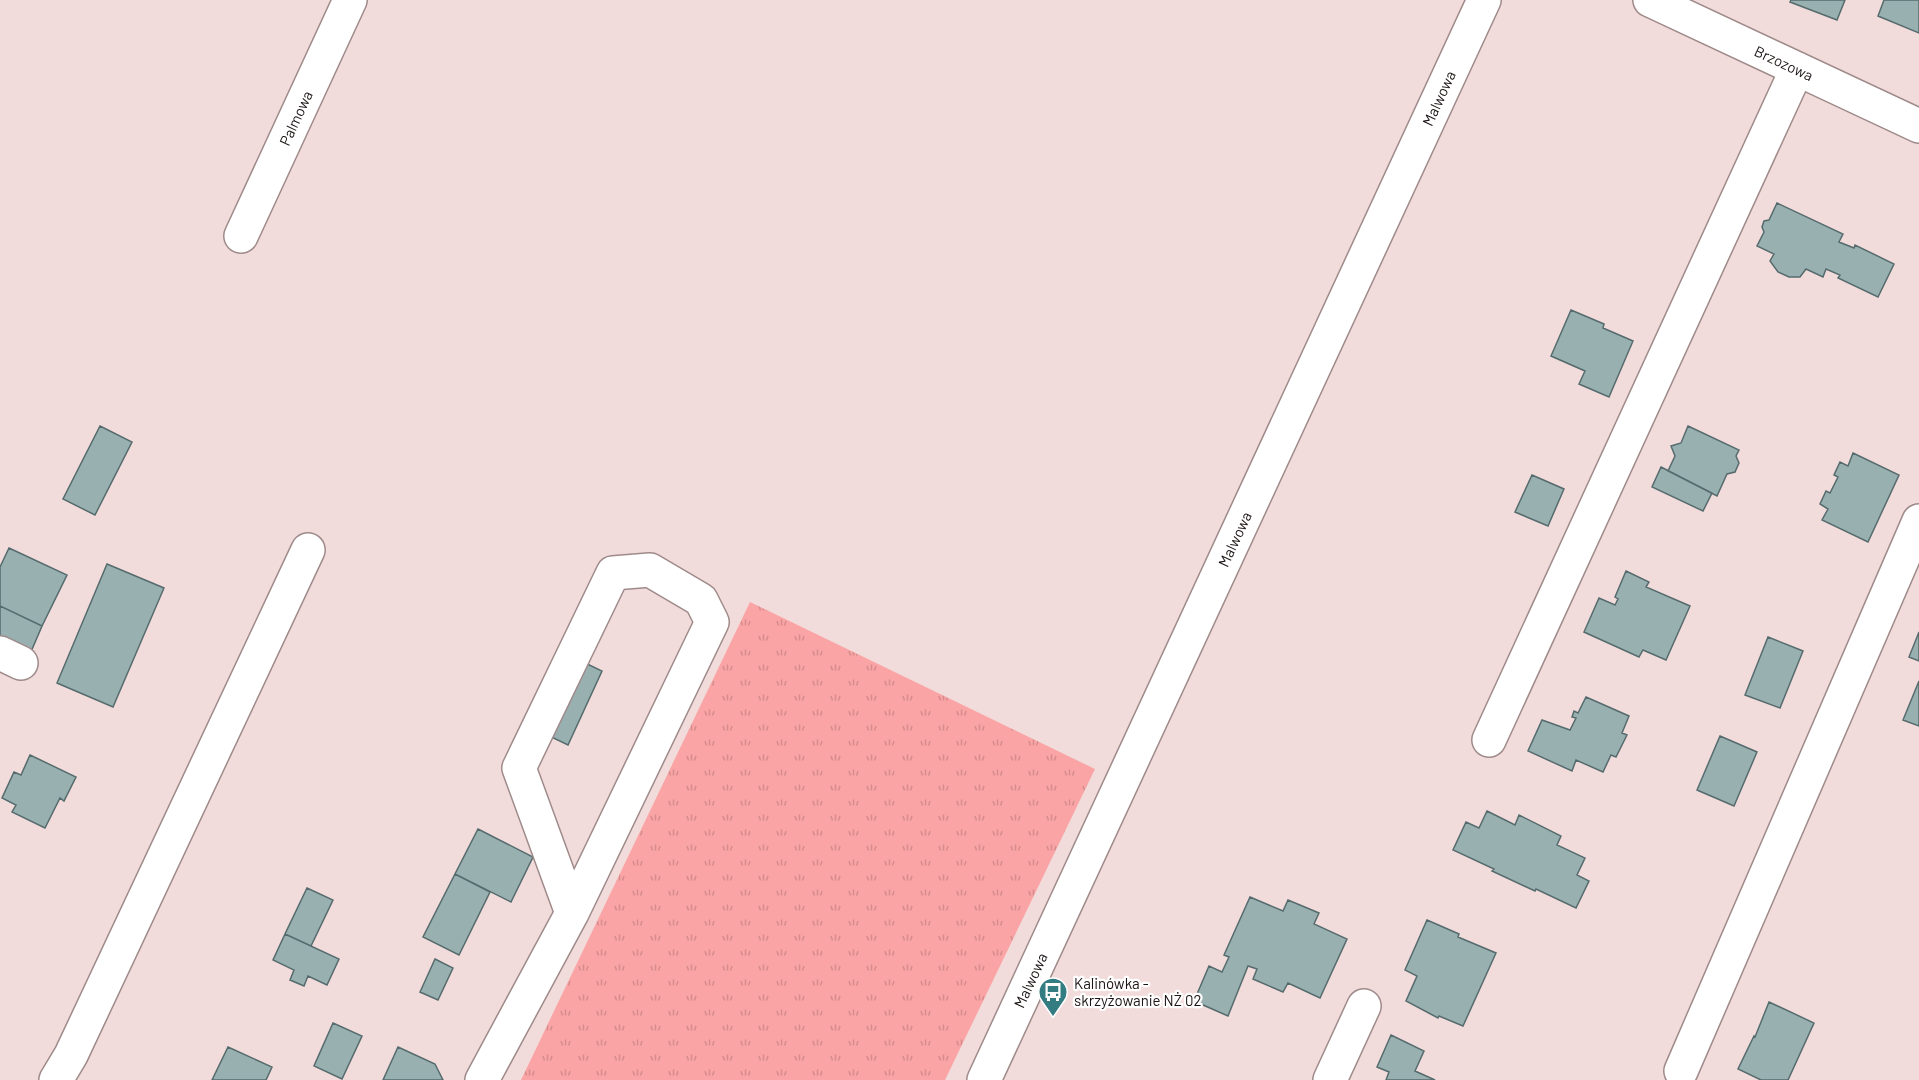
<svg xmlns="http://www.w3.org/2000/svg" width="1919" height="1080" font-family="Barlow,sans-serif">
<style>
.grass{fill:url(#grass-tufts)}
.building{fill:#99b0b1;stroke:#566b6d;stroke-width:1.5}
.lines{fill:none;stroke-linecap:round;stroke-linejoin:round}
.minor-casing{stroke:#9f8a8a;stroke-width:36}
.minor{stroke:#fff;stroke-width:33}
.labels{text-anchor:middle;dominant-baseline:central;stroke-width:4.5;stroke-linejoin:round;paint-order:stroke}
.street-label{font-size:15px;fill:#1c1414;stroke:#fff}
.poi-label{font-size:15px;fill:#1c1414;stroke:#fff;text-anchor:start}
</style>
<defs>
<pattern id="grass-tufts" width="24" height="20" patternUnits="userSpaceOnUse" patternTransform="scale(1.5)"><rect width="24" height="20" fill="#faa4a5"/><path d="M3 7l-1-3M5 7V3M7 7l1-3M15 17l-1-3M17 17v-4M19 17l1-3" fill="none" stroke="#d68c8d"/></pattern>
</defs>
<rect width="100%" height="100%" fill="#f2dcdb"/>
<!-- grass -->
<path class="grass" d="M 750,602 L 1095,769 L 945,1080 L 521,1080 Z"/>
<!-- building -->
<path class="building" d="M 1791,0 L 1845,0 L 1837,20 L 1790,2 Z
M 1884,0 L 1919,0 L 1919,33 L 1878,16 Z
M 1777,203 L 1843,234 L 1839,242 L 1854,248 L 1855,245 L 1894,264 L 1878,297 L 1838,278 L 1840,275 L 1826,269 L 1823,277 L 1806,269 L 1800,277 L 1789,277 L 1778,272 L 1770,261 L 1774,254 L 1757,246 L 1764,232 L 1762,227 L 1764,221 L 1769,220 Z
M 1571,310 L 1604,324 L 1603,328 L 1633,341 L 1609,397 L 1579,384 L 1585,371 L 1551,356 Z
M 100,426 L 132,442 L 95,515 L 63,499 Z
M 1688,426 L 1739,450 L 1736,456 L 1739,463 L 1735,472 L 1727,474 L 1717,496 L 1668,471 L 1675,456 L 1671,446 L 1681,443 Z
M 1853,453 L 1899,475 L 1868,542 L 1822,520 L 1828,509 L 1820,504 L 1826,491 L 1830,493 L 1838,477 L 1834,475 L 1840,462 L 1848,466 Z
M 1661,467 L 1712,493 L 1703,511 L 1652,487 Z
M 1532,475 L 1564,489 L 1548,526 L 1515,512 Z
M 9,548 L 67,575 L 42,626 L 0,606 L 0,567 Z
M 107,564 L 164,588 L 113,707 L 57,683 Z
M 1626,571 L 1649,582 L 1646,587 L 1690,606 L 1666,660 L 1643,650 L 1639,657 L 1584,632 L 1599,598 L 1615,605 L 1618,599 L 1615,597 Z
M 0,606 L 42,626 L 30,654 L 0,640 Z
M 1919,632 L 1919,661 L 1909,657 Z
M 1768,637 L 1803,651 L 1780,708 L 1745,695 Z
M 579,660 L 602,671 L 568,745 L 545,734 Z
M 1919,681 L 1919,726 L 1903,720 Z
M 1586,697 L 1629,716 L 1622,733 L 1627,735 L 1616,757 L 1611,755 L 1603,772 L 1576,760 L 1572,771 L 1528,751 L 1542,720 L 1570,730 L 1576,718 L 1572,717 L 1574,711 L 1578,713 Z
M 1720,736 L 1757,752 L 1734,806 L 1697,790 Z
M 30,755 L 76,777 L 64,801 L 60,798 L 45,828 L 12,812 L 16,805 L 2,798 L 14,772 L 21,775 Z
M 1487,811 L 1515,825 L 1519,815 L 1561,836 L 1557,845 L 1585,858 L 1577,875 L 1589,881 L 1576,908 L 1536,889 L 1535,891 L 1492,871 L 1494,869 L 1453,850 L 1466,822 L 1479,828 Z
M 478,829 L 533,857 L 511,902 L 455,874 Z
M 455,874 L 490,892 L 459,955 L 423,937 Z
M 307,888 L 333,900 L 311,946 L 285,934 Z
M 1250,897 L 1283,911 L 1288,900 L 1319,913 L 1314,924 L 1347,939 L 1320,998 L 1288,983 L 1283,992 L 1253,979 L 1257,969 L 1248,966 L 1228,1016 L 1194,1001 L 1209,966 L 1222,972 L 1229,957 L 1224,955 Z
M 1427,920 L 1459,934 L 1458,937 L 1496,953 L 1463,1026 L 1439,1016 L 1438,1018 L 1406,1001 L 1417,976 L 1405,970 Z
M 285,934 L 339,959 L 327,985 L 308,976 L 304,986 L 290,980 L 294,970 L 273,960 Z
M 435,959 L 453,968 L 438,1000 L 420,992 Z
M 1769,1002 L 1814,1023 L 1788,1080 L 1761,1080 L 1738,1069 L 1754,1036 L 1755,1037 Z
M 333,1023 L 362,1036 L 342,1079 L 314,1066 Z
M 1391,1035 L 1424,1051 L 1415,1071 L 1435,1080 L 1386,1080 L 1389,1072 L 1377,1067 Z
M 228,1047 L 272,1067 L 266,1080 L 212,1080 Z
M 398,1047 L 435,1064 L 443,1080 L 383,1080 Z"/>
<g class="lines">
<!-- minor casing -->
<g class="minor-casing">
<g id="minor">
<path id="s1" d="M 1650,0 L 1919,126"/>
<path id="s2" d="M 241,236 L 350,0"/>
<path d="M 0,653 L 21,663"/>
<path d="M 1489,740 L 1797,69"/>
<path d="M 1681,1071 L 1919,521"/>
<path d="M 56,1080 L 71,1055 L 308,550"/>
<path d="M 482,1080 L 572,913 L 712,622 L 701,600 L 650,570 L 613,573 L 519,768 L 572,913"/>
<path id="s3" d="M 984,1080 L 1484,0"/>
<path d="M 1330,1080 L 1364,1006"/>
</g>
</g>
<!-- minor -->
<use href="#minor" class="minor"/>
</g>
<!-- icons -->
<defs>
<g id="bus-pin" transform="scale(1.5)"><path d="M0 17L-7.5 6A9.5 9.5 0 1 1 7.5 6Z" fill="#337c81" stroke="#fff"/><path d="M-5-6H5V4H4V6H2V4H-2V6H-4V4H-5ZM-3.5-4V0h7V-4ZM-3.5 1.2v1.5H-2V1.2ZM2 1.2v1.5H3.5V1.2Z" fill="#fff"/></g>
</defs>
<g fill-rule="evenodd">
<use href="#bus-pin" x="1053" y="992"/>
</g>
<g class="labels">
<!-- street labels -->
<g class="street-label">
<text stroke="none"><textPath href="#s1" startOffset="148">Brzozowa</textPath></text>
<text stroke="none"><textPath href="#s3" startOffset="1082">Malwowa</textPath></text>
<text stroke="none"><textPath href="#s2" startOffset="130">Palmowa</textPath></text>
<text stroke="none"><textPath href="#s3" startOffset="596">Malwowa</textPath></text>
<text stroke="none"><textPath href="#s3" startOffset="110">Malwowa</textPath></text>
</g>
<!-- poi labels -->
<g class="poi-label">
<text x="1074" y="983">Kalinówka -<tspan x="1074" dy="17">skrzyżowanie NŻ 02</tspan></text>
</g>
</g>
</svg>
